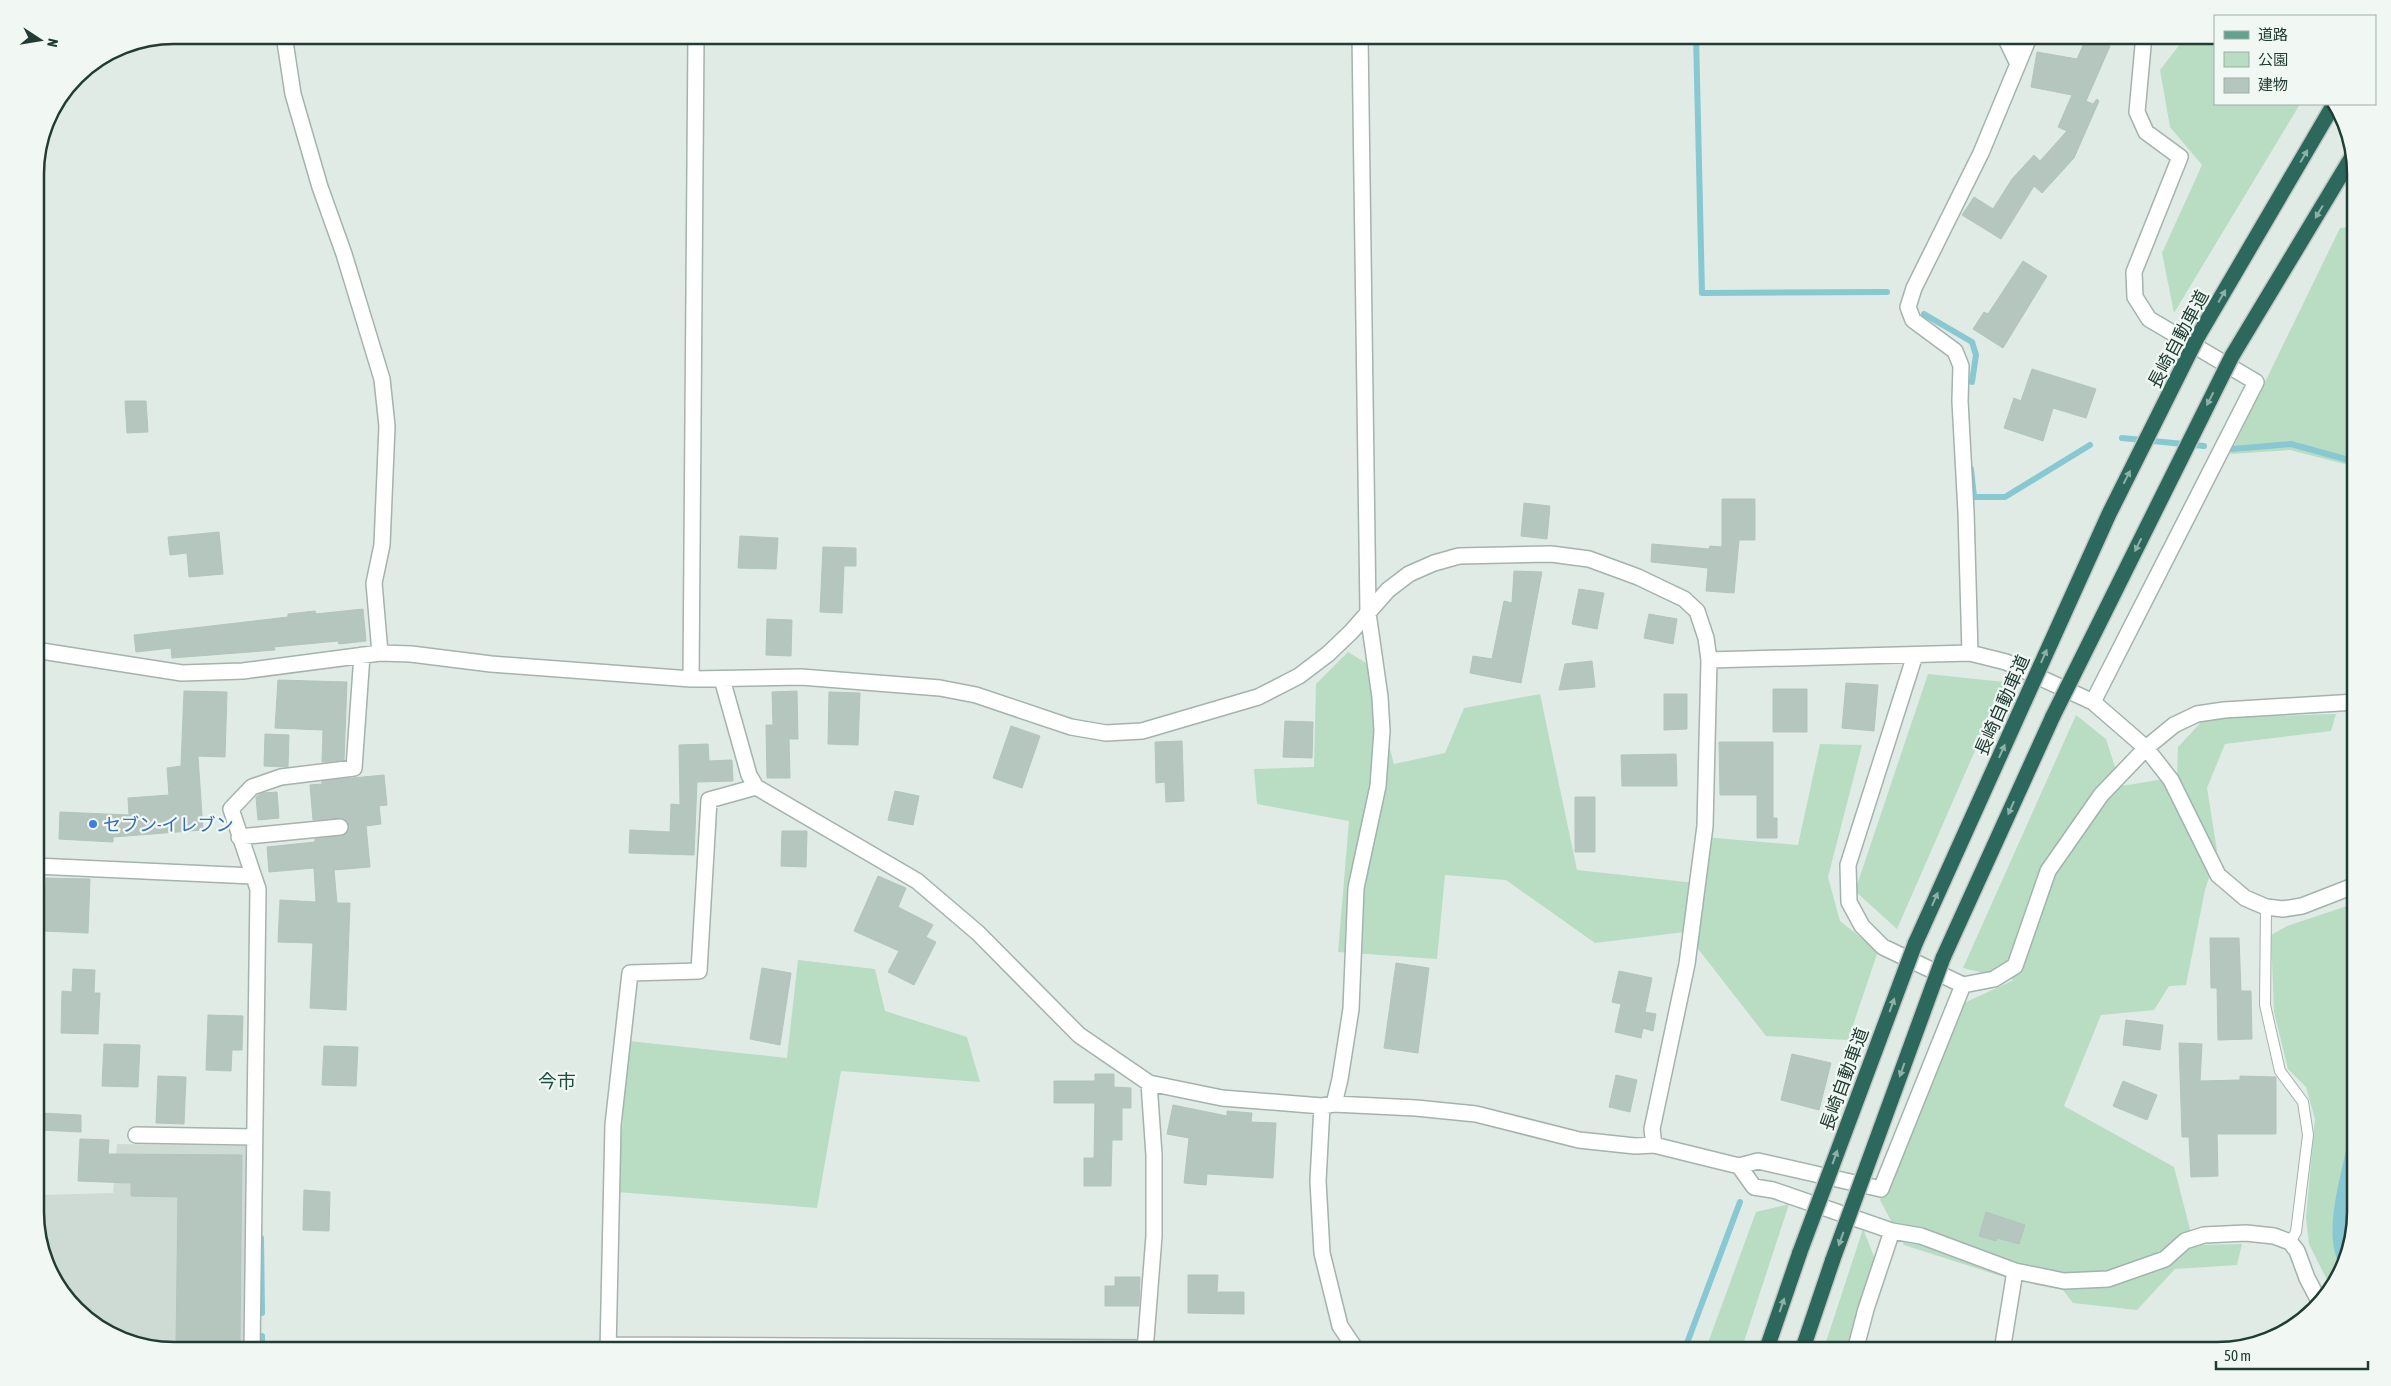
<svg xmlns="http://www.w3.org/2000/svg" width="2391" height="1386" font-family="'Asap Condensed','Noto Sans JP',sans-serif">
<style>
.built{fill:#cedbd5}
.green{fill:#b8ddc2}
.water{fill:#87c8d2}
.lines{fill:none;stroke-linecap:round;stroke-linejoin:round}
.stream{stroke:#87c8d2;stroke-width:6}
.building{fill:#b5c6bf;stroke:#b2c5bd}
.service-casing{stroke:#a3b3ad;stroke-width:12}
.minor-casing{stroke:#a3b3ad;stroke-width:18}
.primary-casing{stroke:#c1c8c6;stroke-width:18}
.motorway-casing{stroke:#c1c8c6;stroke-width:18}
.service{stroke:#fff;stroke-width:10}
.minor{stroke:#fff;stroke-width:15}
.primary{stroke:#64a290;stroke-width:15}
.motorway{stroke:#2c685b;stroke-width:15}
.motorway-bridge-casing{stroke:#c1c8c6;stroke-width:18;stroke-linecap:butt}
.motorway-bridge{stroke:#2c685b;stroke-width:15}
.oneway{fill:#8eb0a8}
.shop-dot{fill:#3f7fe0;stroke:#f1f8f4;stroke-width:2}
.labels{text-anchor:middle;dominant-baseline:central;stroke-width:4.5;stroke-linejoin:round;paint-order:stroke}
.street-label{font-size:18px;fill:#203c34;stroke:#f1f8f4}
.shop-label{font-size:18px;fill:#366cbe;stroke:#f1f8f4;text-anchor:start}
.neighbourhood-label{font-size:19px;fill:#1c4e41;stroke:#f1f8f4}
.rim{fill:none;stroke:#203c34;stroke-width:2.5}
</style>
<rect width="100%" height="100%" fill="#e0ebe6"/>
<!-- built -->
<path class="built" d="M 117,1144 L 250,1146 L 244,1351 L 174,1351 L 105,1333 L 58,1289 L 38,1230 L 39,1195 L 113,1193 Z"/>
<!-- green -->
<path class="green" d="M 2187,35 L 2215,35 L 2215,104 L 2300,104 L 2174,313 L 2162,253 L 2202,165 L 2170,127 L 2160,70 Z
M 2356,226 L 2356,467 L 2290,450 L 2230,454 L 2340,228 Z
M 1348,652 L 1366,663 L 1394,764 L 1445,753 L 1464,708 L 1540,694 L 1577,870 L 1695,883 L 1704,837 L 1798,845 L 1820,744 L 1862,745 L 1828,877 L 1840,921 L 1878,951 L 1848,1040 L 1766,1036 L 1685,932 L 1595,943 L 1506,880 L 1445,875 L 1437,959 L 1338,952 L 1349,821 L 1257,804 L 1254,769 L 1314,767 L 1316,684 Z
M 1928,674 L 2005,682 L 1897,929 L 1855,891 Z
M 2336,714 L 2331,731 L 2225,744 L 2207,788 L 2217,851 L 2205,890 L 2186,985 L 2169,986 L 2154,1010 L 2101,1015 L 2064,1106 L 2174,1167 L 2194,1245 L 2242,1244 L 2237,1265 L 2175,1269 L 2137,1310 L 2073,1303 L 2063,1290 L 2007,1278 L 1904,1245 L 1880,1200 L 1928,1080 L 1964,1003 L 2014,980 L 1963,968 L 2076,715 L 2106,739 L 2121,786 L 2177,777 L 2178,747 L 2205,718 Z
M 2356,903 L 2356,1135 L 2348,1140 L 2338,1261 L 2341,1267 L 2338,1281 L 2331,1288 L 2309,1244 L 2306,1218 L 2315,1119 L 2306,1087 L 2288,1069 L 2274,1012 L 2271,935 L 2287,926 Z
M 798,960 L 875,969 L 885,1011 L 967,1037 L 980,1082 L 841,1071 L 817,1208 L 617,1192 L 629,1041 L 787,1058 Z
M 1789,1204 L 1741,1351 L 1705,1351 L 1756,1212 Z
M 1863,1229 L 1875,1259 L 1849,1351 L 1823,1351 Z"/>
<!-- water -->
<path class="water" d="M 2356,1135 L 2356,1212 L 2341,1267 C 2321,1235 2342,1175 2348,1140 Z"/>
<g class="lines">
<!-- stream -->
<path class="stream" d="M 1696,35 L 1702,293 L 1887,292
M 1924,314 L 1972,342 L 1976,355 L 1972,382
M 2122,438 L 2204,446
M 2232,449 L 2291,444 L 2356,462
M 1971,469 L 1974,497 L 2005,497 L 2090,445
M 261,1238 L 262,1313
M 262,1351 L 262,1336
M 1684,1351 L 1740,1202"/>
</g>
<!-- building -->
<path class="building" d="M 2087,36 L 2110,46 L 2086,101 L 2093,104 L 2097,99 L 2099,101 L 2074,158 L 2042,193 L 2034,186 L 2001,239 L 1962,215 L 1974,197 L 1993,209 L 2012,179 L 2034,155 L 2040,161 L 2067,131 L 2058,127 L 2072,95 L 2031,87 L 2037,52 L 2077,59 Z
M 2023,261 L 2047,276 L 2003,348 L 1973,329 L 1984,312 L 1988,314 Z
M 2032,369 L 2096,389 L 2086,418 L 2053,408 L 2043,441 L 2004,428 L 2014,398 L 2021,401 Z
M 125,401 L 146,401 L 148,432 L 127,433 Z
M 1722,499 L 1755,499 L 1755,540 L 1739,540 L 1734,593 L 1706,591 L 1708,568 L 1651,562 L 1652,544 L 1709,549 L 1710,546 L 1722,547 Z
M 1524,503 L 1550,506 L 1547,539 L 1521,536 Z
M 219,532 L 223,574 L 189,577 L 187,553 L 170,555 L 168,537 Z
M 740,536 L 778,538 L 776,569 L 738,568 Z
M 823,547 L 856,548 L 856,566 L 844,566 L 842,613 L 820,612 Z
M 1514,571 L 1542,572 L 1521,683 L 1470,673 L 1473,656 L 1492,659 L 1504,601 L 1512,603 Z
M 1579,589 L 1604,593 L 1597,629 L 1572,624 Z
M 363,609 L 366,641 L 339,644 L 338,641 L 274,647 L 275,650 L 172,658 L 171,648 L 136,652 L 134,635 L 288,617 L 288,614 L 315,611 L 316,614 Z
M 1649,614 L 1677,619 L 1673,644 L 1644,638 Z
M 767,619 L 792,620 L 791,656 L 766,655 Z
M 1592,661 L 1595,687 L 1559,690 L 1565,664 Z
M 278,680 L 347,682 L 344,760 L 322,762 L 323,730 L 275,728 Z
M 1846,683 L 1878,685 L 1874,731 L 1842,728 Z
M 1773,689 L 1807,689 L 1807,732 L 1773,732 Z
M 184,691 L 227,692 L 225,757 L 198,756 L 203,830 L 113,837 L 113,842 L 59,839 L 60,812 L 129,815 L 128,798 L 169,795 L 167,768 L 181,766 Z
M 797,691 L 798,739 L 789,739 L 790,778 L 767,778 L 766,725 L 773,725 L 772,692 Z
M 829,692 L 860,693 L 858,745 L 828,744 Z
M 1664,694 L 1687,694 L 1687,729 L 1664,730 Z
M 1285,721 L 1313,722 L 1312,758 L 1283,757 Z
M 1011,726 L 1040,736 L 1022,788 L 993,778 Z
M 265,734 L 289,735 L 288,767 L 264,766 Z
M 1182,741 L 1184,801 L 1166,802 L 1165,782 L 1156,783 L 1155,742 Z
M 1719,742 L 1773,742 L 1773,818 L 1777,818 L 1777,838 L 1757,838 L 1757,795 L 1720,795 Z
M 708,744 L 709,761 L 732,760 L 733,781 L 697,782 L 694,855 L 629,853 L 630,830 L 670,832 L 671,804 L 680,805 L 679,745 Z
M 1676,754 L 1677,786 L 1622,786 L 1621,755 Z
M 384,775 L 387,805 L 379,806 L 381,824 L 366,826 L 370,867 L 334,870 L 337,903 L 350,903 L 346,1010 L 310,1008 L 313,943 L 278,942 L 280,900 L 316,902 L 314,868 L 269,872 L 267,847 L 315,842 L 315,839 L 341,836 L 348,831 L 348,822 L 343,818 L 313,820 L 310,785 L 322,784 L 322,781 Z
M 895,791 L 919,796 L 913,825 L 888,820 Z
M 277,792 L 279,818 L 258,820 L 256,797 L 262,793 Z
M 1575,797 L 1595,797 L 1595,852 L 1575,852 Z
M 782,831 L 807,831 L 806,867 L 781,866 Z
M 878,876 L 906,888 L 898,907 L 933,925 L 926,937 L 936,942 L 914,985 L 888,972 L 899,951 L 854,931 Z
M 46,878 L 90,879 L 88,933 L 44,931 Z
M 2210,938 L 2239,938 L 2241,991 L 2251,991 L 2252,1039 L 2218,1040 L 2217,988 L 2211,988 Z
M 1396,963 L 1429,968 L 1418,1053 L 1384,1048 Z
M 762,968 L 791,973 L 780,1045 L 750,1039 Z
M 73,969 L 95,970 L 94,993 L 100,993 L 98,1034 L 61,1033 L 62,991 L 72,992 Z
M 1619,971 L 1652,978 L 1645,1012 L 1656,1014 L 1653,1031 L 1643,1028 L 1641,1038 L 1615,1032 L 1621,1004 L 1612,1002 Z
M 208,1015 L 243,1016 L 242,1050 L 232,1050 L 231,1071 L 206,1070 Z
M 2126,1020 L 2163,1025 L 2160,1050 L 2123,1045 Z
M 2179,1043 L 2202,1044 L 2200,1081 L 2240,1080 L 2240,1076 L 2276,1077 L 2276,1134 L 2217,1134 L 2218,1176 L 2191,1177 L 2189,1137 L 2182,1137 Z
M 104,1044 L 140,1045 L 138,1087 L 102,1086 Z
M 324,1046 L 358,1047 L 356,1086 L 322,1085 Z
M 1792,1054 L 1831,1063 L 1819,1110 L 1781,1100 Z
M 1095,1074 L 1114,1074 L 1114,1087 L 1131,1088 L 1131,1108 L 1122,1108 L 1122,1140 L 1112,1140 L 1111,1186 L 1084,1186 L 1084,1158 L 1094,1158 L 1095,1103 L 1054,1103 L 1054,1081 L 1095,1081 Z
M 1616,1075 L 1637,1080 L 1630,1112 L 1609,1107 Z
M 158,1076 L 186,1077 L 184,1124 L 156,1123 Z
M 2123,1081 L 2157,1095 L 2147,1120 L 2113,1106 Z
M 1173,1105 L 1227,1116 L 1227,1111 L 1252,1113 L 1251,1122 L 1276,1123 L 1273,1178 L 1207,1174 L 1206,1185 L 1184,1183 L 1189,1138 L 1167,1134 Z
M 40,1113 L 81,1115 L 81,1132 L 40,1130 Z
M 80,1139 L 109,1140 L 108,1154 L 242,1155 L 240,1345 L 176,1344 L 178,1197 L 131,1196 L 131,1183 L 78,1181 Z
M 304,1190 L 330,1192 L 329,1231 L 303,1230 Z
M 1986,1212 L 2025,1225 L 2019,1244 L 1997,1238 L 1996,1241 L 1979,1236 Z
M 1188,1275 L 1218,1275 L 1217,1292 L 1244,1292 L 1244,1314 L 1188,1313 Z
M 1115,1277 L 1140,1277 L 1139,1306 L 1105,1306 L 1105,1286 L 1115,1286 Z"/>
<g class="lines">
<!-- service casing -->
<g class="service-casing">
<path id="service" d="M 2266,907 L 2265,1005 L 2280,1071 L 2303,1102 L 2308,1135 L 2296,1232 L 2290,1242"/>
</g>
<!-- minor casing -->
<g class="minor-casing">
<path id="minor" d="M 284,35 L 293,94 L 320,187 L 344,254 L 382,379 L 387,426 L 382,545 L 374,583 L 380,653
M 2004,35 L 2018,64
M 35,650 L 182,673 L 243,671 L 380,653 L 411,654 L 491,664 L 691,679 L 801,677 L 940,688 L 976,695 L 1071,727 L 1106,733 L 1142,731 L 1258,697 L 1299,676 L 1328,654 L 1351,632 L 1388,590 L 1409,574 L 1434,563 L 1459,556 L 1551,554 L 1589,559 L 1638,577 L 1684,599 L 1697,611 L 1706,638 L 1709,660 L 1970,653 L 2006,662 L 2093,702 L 2146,748 L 2171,780 L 2218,875 L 2245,898 L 2266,907 L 2283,909 L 2302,906 L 2356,885
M 1970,653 L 1966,512 L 1960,401 L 1961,366 L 1955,351 L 1913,320 L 1908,307 L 1914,288 L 1981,153 L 2030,35
M 1915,655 L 1848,865 L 1849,902 L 1862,926 L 1883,947 L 1963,985 L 1994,979 L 2015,966 L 2048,871 L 2101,795 L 2146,748 L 2174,725 L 2197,714 L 2224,710 L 2356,702
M 691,679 L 696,35
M 722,679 L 749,775 L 756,787 L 917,881 L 978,933 L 1079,1035 L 1149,1083 L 1222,1098 L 1322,1106 L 1334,1104 L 1416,1108 L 1476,1114 L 1579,1140 L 1635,1146 L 1654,1145 L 1739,1166 L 1754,1187 L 1773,1190 L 1892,1231 L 1921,1236 L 2015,1271 L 2064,1281 L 2108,1279 L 2165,1259 L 2185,1241 L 2204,1235 L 2246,1233 L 2274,1236 L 2290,1242 L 2297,1251 L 2307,1278 L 2319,1301
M 2093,702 L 2256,382 L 2149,319 L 2135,297 L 2134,272 L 2180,157 L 2146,132 L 2137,112 L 2144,35
M 239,837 L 340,827
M 35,866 L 253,876
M 1334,1104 L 1340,1079 L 1351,1009 L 1356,888 L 1378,786 L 1382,731 L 1380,697 L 1368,613 L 1360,35
M 1322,1106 L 1318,1181 L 1322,1253 L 1340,1326 L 1357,1351
M 136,1135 L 254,1137
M 1654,1145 L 1652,1129 L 1687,964 L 1705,826 L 1709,660
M 1739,1166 L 1758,1161 L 1881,1189 L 1963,985
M 608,1345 L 1145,1348
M 252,1351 L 258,889 L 231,809 L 252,787 L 281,777 L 354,768 L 362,655
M 608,1351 L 613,1125 L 630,973 L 699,971 L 709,800 L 756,787
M 1145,1351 L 1154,1236 L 1154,1155 L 1149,1083
M 1855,1351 L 1866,1309 L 1892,1231
M 2002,1351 L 2015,1271"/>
</g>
<!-- primary casing -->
<g class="primary-casing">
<path id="primary" d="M 35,209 L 36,161"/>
</g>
<!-- motorway casing -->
<g class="motorway-casing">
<path id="motorway" d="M 2197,338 L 2334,104
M 2232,356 L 2353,155
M 1915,944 L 2025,700
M 1943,958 L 2053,716
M 1766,1351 L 1800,1252
M 1802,1351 L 1833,1259"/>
</g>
<!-- service -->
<use href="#service" class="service"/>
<!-- minor -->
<use href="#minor" class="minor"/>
<!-- primary -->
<use href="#primary" class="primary"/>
<!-- motorway -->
<use href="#motorway" class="motorway"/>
<!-- motorway-bridge casing -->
<g class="motorway-bridge-casing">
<path id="motorway-bridge" d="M 2025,700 L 2109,514 L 2197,338
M 2053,716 L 2232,356
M 1800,1252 L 1915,944
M 1833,1259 L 1943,958"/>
</g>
<!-- motorway-bridge -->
<use href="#motorway-bridge" class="motorway-bridge"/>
</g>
<!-- one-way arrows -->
<defs><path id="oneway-solid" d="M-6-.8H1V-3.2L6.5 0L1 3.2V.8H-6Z" transform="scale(1.25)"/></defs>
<g class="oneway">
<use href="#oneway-solid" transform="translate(2304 156) rotate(-60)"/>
<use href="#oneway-solid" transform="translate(2319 212) rotate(121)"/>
<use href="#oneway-solid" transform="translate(2222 296) rotate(-60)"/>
<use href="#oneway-solid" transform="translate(2210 399) rotate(117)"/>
<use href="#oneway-solid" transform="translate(2127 477) rotate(-63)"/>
<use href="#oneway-solid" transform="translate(2138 545) rotate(116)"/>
<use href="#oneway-solid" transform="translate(2044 656) rotate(-66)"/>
<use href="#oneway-solid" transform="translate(2002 751) rotate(-66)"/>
<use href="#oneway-solid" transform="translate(2011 808) rotate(114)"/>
<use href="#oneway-solid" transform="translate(1935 899) rotate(-66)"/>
<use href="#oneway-solid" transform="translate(1892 1005) rotate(-70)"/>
<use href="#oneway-solid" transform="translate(1902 1070) rotate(110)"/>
<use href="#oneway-solid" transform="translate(1835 1157) rotate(-70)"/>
<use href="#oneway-solid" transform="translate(1841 1239) rotate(110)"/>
<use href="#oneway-solid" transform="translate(1782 1305) rotate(-71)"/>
</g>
<!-- markers -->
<circle class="shop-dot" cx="93" cy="824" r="5"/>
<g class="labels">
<!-- street labels -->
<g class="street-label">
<text transform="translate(2178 339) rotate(-62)">長崎自動車道</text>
<text transform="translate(2002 705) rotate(-66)">長崎自動車道</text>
<text transform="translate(1844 1079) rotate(-70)">長崎自動車道</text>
</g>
<!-- shop labels -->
<g class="shop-label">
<text x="103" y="824">セブン-イレブン</text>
</g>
<!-- neighbourhood labels -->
<g class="neighbourhood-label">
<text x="557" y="1081">今市</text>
</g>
</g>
<!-- crop -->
<path d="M0 0H2391V1386H0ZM174 44H2217A130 130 0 0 1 2347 174V1212A130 130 0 0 1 2217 1342H174A130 130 0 0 1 44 1212V174A130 130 0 0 1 174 44Z" fill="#f1f8f4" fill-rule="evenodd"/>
<path class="rim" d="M174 44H2217A130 130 0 0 1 2347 174V1212A130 130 0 0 1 2217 1342H174A130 130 0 0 1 44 1212V174A130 130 0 0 1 174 44Z"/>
<!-- legend -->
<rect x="2214" y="15" width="162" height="90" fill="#f1f8f4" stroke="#9dada7"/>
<rect x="2224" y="31" width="25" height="8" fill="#64a290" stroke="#9dada7"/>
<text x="2258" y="40" font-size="15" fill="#203c34">道路</text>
<rect x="2224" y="52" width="25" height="15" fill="#b8ddc2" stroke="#9dada7"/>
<text x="2258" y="65" font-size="15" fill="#203c34">公園</text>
<rect x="2224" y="78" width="25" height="15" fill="#b5c6bf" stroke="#9dada7"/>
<text x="2258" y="90" font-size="15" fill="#203c34">建物</text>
<!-- north arrow -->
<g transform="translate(40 40) rotate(102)" stroke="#f1f8f4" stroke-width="4" paint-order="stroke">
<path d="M0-4L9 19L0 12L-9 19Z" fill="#203c34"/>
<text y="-8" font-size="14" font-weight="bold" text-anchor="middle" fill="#203c34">N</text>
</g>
<!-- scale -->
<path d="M2216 1361v8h152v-8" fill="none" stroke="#203c34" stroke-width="2.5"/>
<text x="2224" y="1361" font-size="15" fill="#203c34" stroke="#f1f8f4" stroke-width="4" paint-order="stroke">50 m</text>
</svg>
